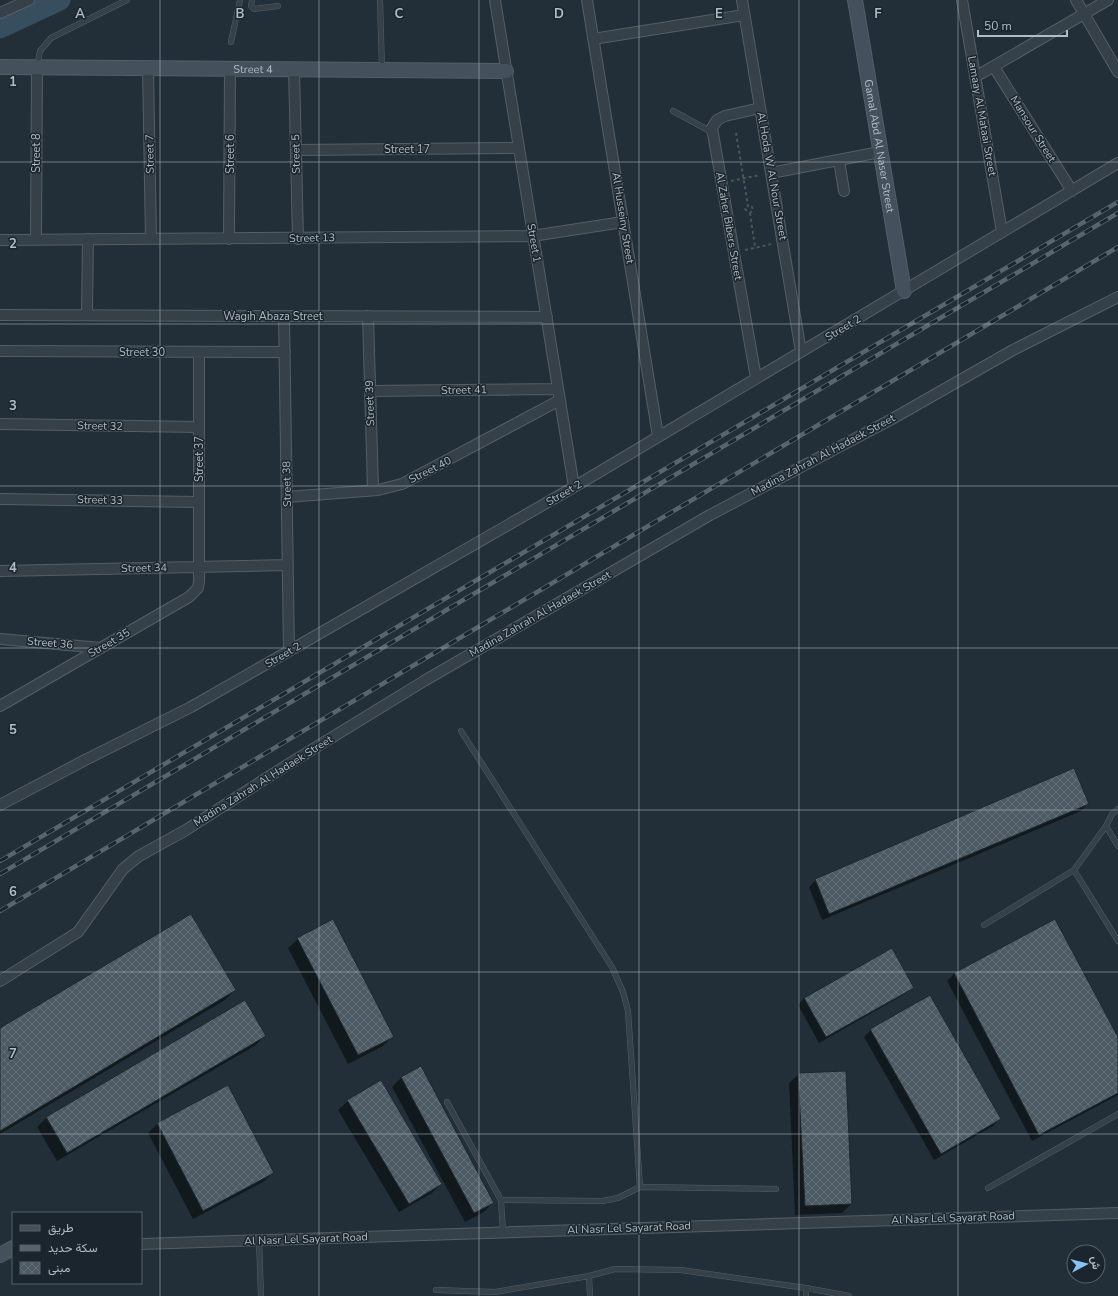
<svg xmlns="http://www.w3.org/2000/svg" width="1118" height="1296" font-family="'Nunito Sans',Vazirmatn,sans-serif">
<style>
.shadow{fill:#0007}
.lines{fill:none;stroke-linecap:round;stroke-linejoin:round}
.river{stroke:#374e5e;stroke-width:21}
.building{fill:url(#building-cross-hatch);stroke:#1d272f}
.lane-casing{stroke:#545e66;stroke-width:6}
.street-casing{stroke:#545e66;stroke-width:12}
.secondary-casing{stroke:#545e66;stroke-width:16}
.path{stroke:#465a58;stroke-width:2;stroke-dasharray:3 3;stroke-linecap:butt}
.lane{stroke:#364048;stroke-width:5}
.street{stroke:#364048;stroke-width:10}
.secondary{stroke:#44505b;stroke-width:14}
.rail-casing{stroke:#58656f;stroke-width:4.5}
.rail{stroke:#1b252d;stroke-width:3;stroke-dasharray:9;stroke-linecap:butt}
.grid{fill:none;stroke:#b1bcc4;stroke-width:1;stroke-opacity:0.55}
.labels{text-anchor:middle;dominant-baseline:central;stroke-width:3;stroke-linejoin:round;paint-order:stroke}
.street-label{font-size:11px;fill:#b1bcc4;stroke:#1b252d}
.grid-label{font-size:13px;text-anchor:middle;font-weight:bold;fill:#b1bcc4;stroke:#1b252d;stroke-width:3;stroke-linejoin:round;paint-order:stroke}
</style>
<defs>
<pattern id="building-cross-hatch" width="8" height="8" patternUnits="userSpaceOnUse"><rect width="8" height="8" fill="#4b5a63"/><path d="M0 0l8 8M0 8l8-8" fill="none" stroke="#637078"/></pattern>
</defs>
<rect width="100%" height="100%" fill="#222f38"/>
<!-- shadow -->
<path class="shadow" d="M 1088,804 L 1081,811 L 822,920 L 809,887 L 816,880 Z
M 1055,920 L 1118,1039 L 1118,1095 L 1032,1141 L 947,981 L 954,974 Z
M 298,939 L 393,1036 L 383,1046 L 348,1064 L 288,948 Z
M 912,987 L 905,994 L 819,1043 L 798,1005 L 804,998 Z
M 235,990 L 225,1000 L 0,1134 L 0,1029 Z
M 871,1030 L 1000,1119 L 993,1126 L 934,1160 L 864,1037 Z
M 265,1035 L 256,1045 L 57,1161 L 37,1127 L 46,1118 Z
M 799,1074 L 851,1204 L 842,1213 L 795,1215 L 789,1083 Z
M 401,1078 L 493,1202 L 484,1212 L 465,1222 L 392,1087 Z
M 348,1101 L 441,1184 L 432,1193 L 399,1212 L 338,1110 Z
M 158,1123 L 273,1173 L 263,1182 L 193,1219 L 148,1133 Z"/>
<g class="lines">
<!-- river -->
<path class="river" d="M 0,28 L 60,0"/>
</g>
<!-- building -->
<path class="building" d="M 1074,768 L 1089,804 L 829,914 L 815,879 Z
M 191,914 L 236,990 L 0,1131 L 0,1028 Z
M 333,919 L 394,1037 L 358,1055 L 297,938 Z
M 1055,919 L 1118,1037 L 1118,1093 L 1039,1135 L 954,973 Z
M 892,948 L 914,988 L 826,1037 L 804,998 Z
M 930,995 L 1001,1119 L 941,1154 L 870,1029 Z
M 245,1000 L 266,1036 L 67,1153 L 46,1117 Z
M 421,1066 L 494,1203 L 474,1213 L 401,1077 Z
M 846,1071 L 852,1204 L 805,1206 L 798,1073 Z
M 381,1080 L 442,1184 L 409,1204 L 347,1100 Z
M 228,1085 L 274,1173 L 203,1211 L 157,1123 Z"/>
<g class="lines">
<!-- lane casing -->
<g class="lane-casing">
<path id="lane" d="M 252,0 L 251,6 L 254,9 L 278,6
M 380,0 L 382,69
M 231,42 L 240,0
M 37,67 L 40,51 L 51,38 L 127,0
M 673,111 L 708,130 L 711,135
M 461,731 L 612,967 L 623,992 L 628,1011 L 640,1187
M 1118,809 L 1112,814 L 1106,826 L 1118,846
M 1074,870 L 1106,826
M 984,925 L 1074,870 L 1118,941
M 447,1102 L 501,1200 L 503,1232
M 988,1188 L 1118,1114
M 501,1200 L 602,1201 L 618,1198 L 640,1187 L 776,1189
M 259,1240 L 261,1296
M 589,1276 L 615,1269 L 681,1270 L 806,1288 L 806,1296
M 806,1288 L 849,1296
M 436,1290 L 495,1292 L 589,1276 L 590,1296"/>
</g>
<!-- street casing -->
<g class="street-casing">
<path id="street" d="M 495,0 L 574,487
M 587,0 L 658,436
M 742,0 L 801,352
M 962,0 L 1002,232
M 1076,0 L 1118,72
M 0,13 L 29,0
M 593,39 L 744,15
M 994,67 L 1072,191
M 148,68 L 151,239
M 294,69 L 298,239
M 975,77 L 1108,0
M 296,150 L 519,148
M 839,160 L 844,191
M 771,173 L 880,152
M 36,239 L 37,67
M 229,239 L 230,69
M 0,240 L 532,236 L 623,222
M 0,315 L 547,317
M 87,315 L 88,239
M 284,316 L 289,651
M 368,316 L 373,490
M 0,351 L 285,352
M 756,378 L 712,128 L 717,120 L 725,116 L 760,108
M 370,391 L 558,389
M 0,424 L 199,427
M 287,497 L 378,490 L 402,484 L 560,400
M 0,499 L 199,502
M 0,571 L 288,565
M 0,639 L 101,648
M 0,706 L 189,597 L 198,588 L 199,581 L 199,352
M 0,805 L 87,759 L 191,707 L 289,651 L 574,487 L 1118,163
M 0,981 L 78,932 L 123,869 L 139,856 L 186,830 L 287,765 L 424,681 L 710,515 L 892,419 L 1013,350 L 1118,297
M 141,1244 L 1118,1213"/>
</g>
<!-- secondary casing -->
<g class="secondary-casing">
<g id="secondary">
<path id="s1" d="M 855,0 L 904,291"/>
<path id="s2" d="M 0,67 L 506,71"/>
<path d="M 0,1255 L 13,1248"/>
</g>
</g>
<!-- path -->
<path class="path" d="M 736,133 L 748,206 L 745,209 L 750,213 L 753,210 L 752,207 L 748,206
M 731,181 L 760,175
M 750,213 L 755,247
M 745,250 L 772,244"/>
<!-- lane -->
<use href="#lane" class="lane"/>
<!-- street -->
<use href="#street" class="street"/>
<!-- secondary -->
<use href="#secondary" class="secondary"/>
<!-- rail casing -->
<g class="rail-casing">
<path id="rail" d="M 0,861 L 1118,202
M 0,874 L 1118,213
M 0,911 L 1118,247"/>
</g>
<!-- rail -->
<use href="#rail" class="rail"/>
</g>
<!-- grid -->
<path class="grid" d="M 160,0 L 160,1296M 319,0 L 319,1296M 479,0 L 479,1296M 639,0 L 639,1296M 799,0 L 799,1296M 958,0 L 958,1296M 0,162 L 1118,162M 0,324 L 1118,324M 0,486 L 1118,486M 0,648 L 1118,648M 0,810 L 1118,810M 0,972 L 1118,972M 0,1134 L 1118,1134"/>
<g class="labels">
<!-- street labels -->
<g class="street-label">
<text stroke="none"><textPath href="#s2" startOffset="253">Street 4</textPath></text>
<text transform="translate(982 116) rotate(80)">Lamaay Al Mataai Street</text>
<text transform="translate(1033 129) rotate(58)">Mansour Street</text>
<text stroke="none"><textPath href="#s1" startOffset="148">Gamal Abd Al Naser Street</textPath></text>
<text x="407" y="149">Street 17</text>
<text transform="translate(36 153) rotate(-90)">Street 8</text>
<text transform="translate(150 154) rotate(-91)">Street 7</text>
<text transform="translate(230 154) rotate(-90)">Street 6</text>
<text transform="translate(296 154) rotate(-91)">Street 5</text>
<text transform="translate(772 176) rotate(80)">Al Hoda W Al Nour Street</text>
<text transform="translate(623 218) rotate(81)">Al Husseiny Street</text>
<text transform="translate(729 226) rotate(80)">Al Zaher Bibers Street</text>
<text transform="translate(312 238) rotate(-1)">Street 13</text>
<text transform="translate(534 243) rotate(80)">Street 1</text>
<text x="273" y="316">Wagih Abaza Street</text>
<text transform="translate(843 328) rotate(-31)">Street 2</text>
<text x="142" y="352">Street 30</text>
<text transform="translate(464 390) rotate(-1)">Street 41</text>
<text transform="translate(370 403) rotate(-92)">Street 39</text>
<text transform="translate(100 426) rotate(1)">Street 32</text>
<text transform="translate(823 455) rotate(-28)">Madina Zahrah Al Hadaek Street</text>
<text transform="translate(199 459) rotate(-90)">Street 37</text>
<text transform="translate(430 470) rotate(-27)">Street 40</text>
<text transform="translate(287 484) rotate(-91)">Street 38</text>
<text transform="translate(564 493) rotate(-30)">Street 2</text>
<text transform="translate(100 500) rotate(1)">Street 33</text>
<text transform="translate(144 568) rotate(-1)">Street 34</text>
<text transform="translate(540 614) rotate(-30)">Madina Zahrah Al Hadaek Street</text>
<text transform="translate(50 643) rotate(5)">Street 36</text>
<text transform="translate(109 643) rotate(-30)">Street 35</text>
<text transform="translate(283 655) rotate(-30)">Street 2</text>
<text transform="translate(263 781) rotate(-32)">Madina Zahrah Al Hadaek Street</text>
<text transform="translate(953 1218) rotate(-2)">Al Nasr Lel Sayarat Road</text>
<text transform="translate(629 1228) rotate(-2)">Al Nasr Lel Sayarat Road</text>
<text transform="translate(306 1239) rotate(-2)">Al Nasr Lel Sayarat Road</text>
</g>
</g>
<g class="grid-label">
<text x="80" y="18">A</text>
<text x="240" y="18">B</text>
<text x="399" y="18">C</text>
<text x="559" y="18">D</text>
<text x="719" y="18">E</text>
<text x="878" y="18">F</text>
<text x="13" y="86">1</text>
<text x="13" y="248">2</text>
<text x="13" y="410">3</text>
<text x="13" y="572">4</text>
<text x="13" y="734">5</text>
<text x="13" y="896">6</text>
<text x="13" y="1058">7</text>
</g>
<!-- legend -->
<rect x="12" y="1212" width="130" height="72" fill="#1b252d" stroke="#576169"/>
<rect x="20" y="1225" width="20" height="6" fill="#44505b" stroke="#576169"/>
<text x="48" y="1232" font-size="12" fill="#b1bcc4">طريق</text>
<rect x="20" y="1245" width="20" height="6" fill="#58656f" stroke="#576169"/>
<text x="48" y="1252" font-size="12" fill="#b1bcc4">سكة حديد</text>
<rect x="20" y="1262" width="20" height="12" fill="url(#building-cross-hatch)" stroke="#576169"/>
<text x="48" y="1272" font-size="12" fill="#b1bcc4">مبنى</text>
<!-- north arrow -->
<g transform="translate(1086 1264) rotate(83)"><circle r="19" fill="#1b252d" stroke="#576169"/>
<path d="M0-3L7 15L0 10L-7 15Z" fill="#89c2f1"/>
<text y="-6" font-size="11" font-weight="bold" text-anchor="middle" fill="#b1bcc4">ش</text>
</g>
<!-- scale -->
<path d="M978 30v6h89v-6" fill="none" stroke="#b1bcc4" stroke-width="2"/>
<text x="984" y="30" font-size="12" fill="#b1bcc4" stroke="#1b252d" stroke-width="3" paint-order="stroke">50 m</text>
</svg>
